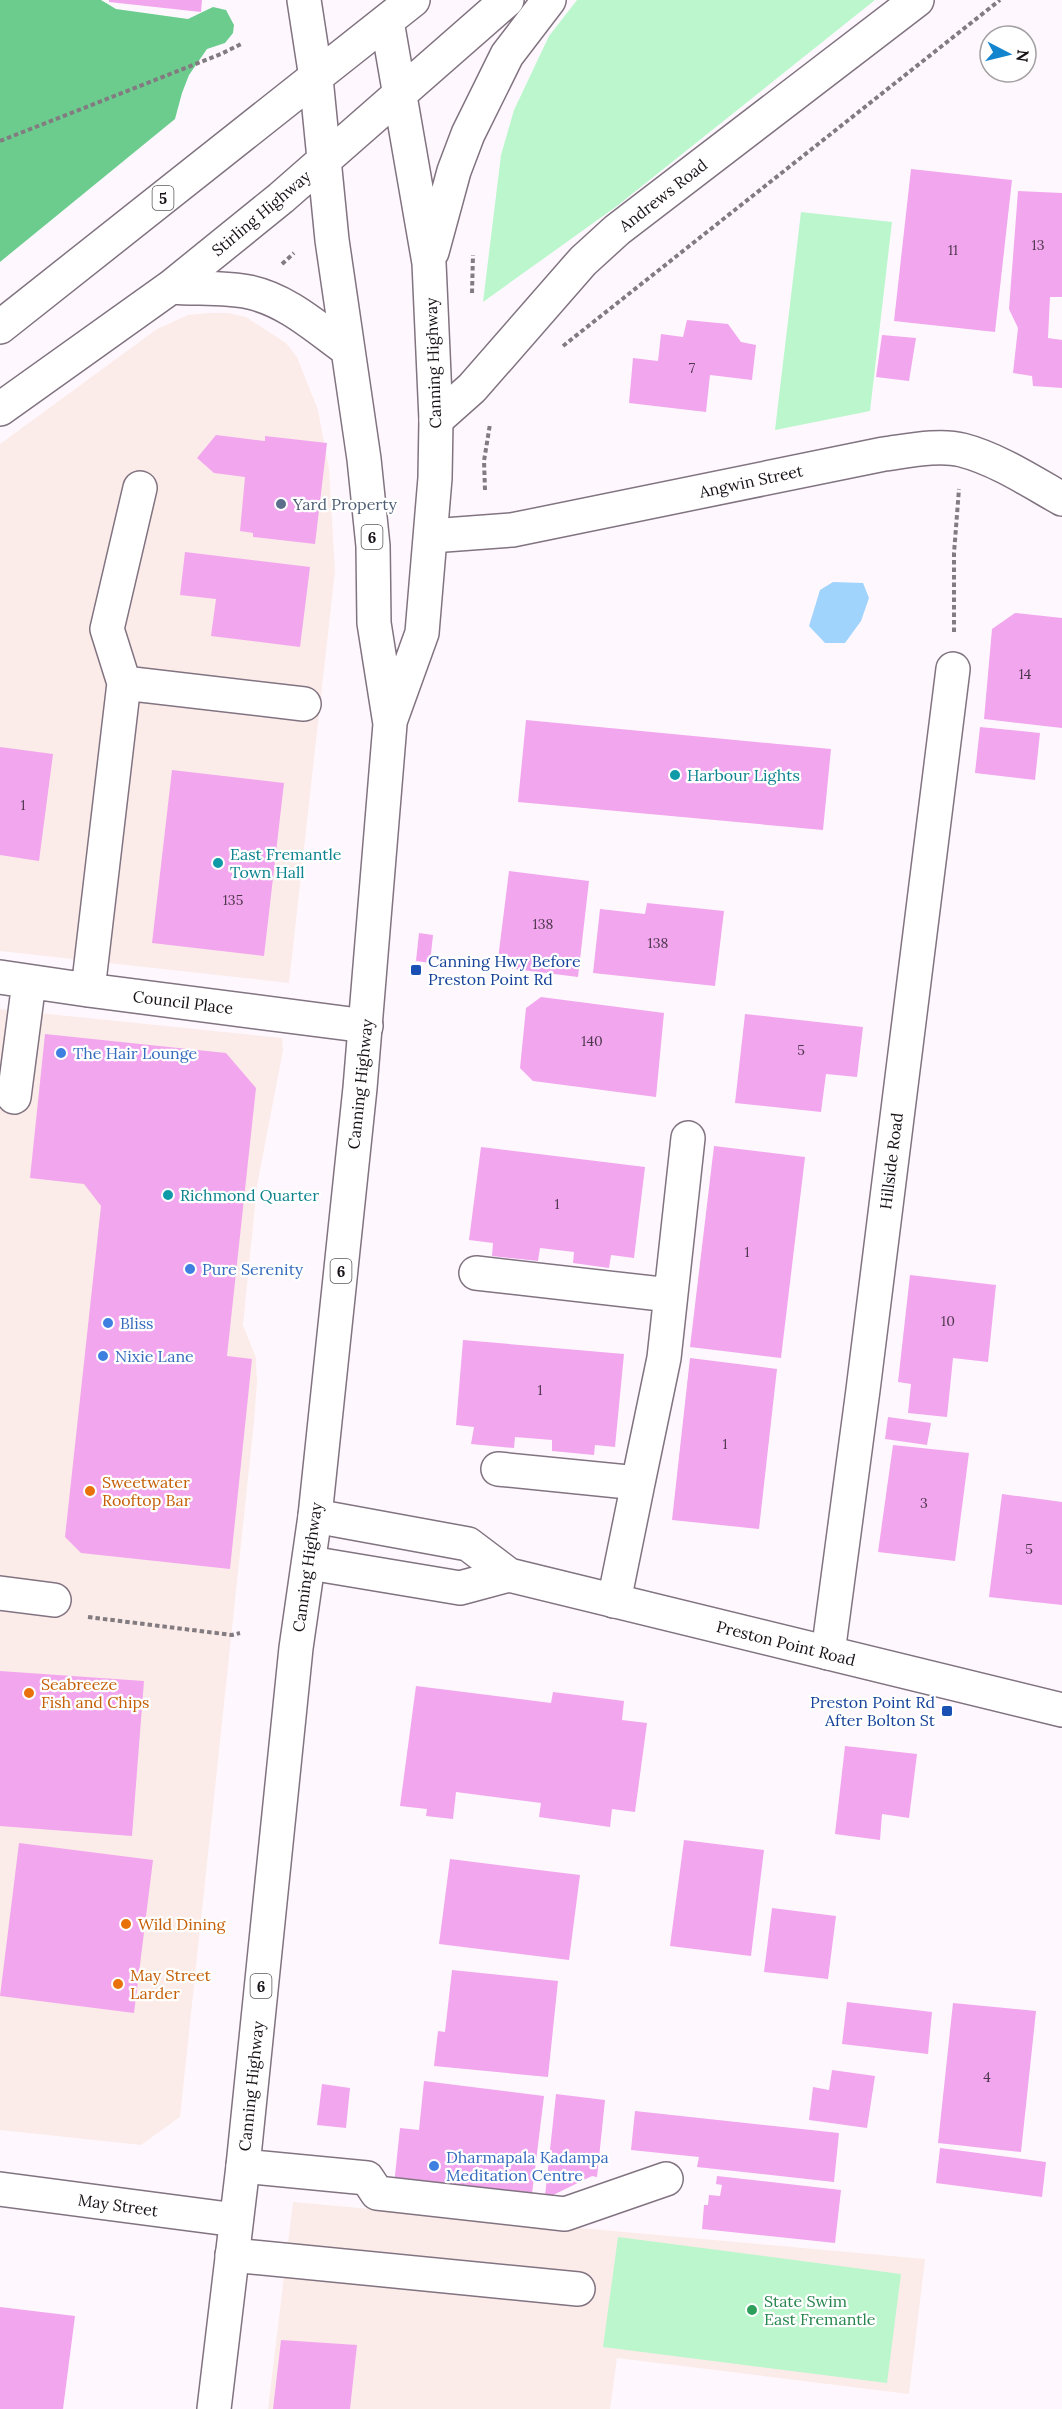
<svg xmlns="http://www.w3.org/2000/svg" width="1062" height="2409" font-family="Lora,serif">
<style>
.commercial{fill:#fcece9}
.green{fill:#bcf6cd}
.forest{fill:#6ccc8e}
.water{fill:#a1d4fc}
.building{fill:#f2a6ee}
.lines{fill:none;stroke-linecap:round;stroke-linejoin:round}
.minor-casing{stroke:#817380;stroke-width:36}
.major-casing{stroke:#817380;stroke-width:36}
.highway-casing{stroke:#817380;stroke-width:36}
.path{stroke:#827c81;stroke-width:4;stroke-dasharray:4.5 3;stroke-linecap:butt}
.minor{stroke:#fff;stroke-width:33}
.major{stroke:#fff;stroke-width:33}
.highway{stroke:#fff;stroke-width:33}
.service-dot{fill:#5c6f8a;stroke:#fff;stroke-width:2}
.culture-dot{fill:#0f9aa8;stroke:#fff;stroke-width:2}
.transit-dot{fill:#1a4fb4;stroke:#fff;stroke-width:2}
.shop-dot{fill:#3f7fe0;stroke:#fff;stroke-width:2}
.food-dot{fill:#e8710a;stroke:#fff;stroke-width:2}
.leisure-dot{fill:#2e9e5b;stroke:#fff;stroke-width:2}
.labels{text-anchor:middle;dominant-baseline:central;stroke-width:4.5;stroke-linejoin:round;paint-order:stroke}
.number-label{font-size:14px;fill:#4e374d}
.shield{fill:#fff;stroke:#5d595d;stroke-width:1.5}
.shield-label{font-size:15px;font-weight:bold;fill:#181217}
.street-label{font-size:16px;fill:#181217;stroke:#fff}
.service-label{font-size:16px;fill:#4e5e75;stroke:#fff;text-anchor:start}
.culture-label{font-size:16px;fill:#0d838f;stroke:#fff;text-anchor:start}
.transit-label{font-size:16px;fill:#164399;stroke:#fff;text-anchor:start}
.shop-label{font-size:16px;fill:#366cbe;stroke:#fff;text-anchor:start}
.food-label{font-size:16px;fill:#c56008;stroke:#fff;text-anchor:start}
.leisure-label{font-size:16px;fill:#27864d;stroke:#fff;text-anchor:start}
</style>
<rect width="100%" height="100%" fill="#fef8fe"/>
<!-- commercial -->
<path class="commercial" d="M 208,313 L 229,313 L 246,317 L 286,343 L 297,357 L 318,410 L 329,469 L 335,571 L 289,983 L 0,951 L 0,444 L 157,329 L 188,315 Z
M 0,1009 L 282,1038 L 283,1050 L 257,1186 L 243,1325 L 256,1358 L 257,1383 L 254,1422 L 180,2117 L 141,2145 L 0,2130 Z
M 293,2202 L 925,2259 L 909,2394 L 617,2358 L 610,2409 L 268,2409 Z"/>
<!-- green -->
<path class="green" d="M 577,0 L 875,0 L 617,206 L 483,302 L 501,155 L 514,110 L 549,36 Z
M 801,212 L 892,222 L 870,411 L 775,430 Z
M 618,2237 L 901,2274 L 887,2383 L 603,2347 Z"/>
<!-- forest -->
<path class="forest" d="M 0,0 L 101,0 L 116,9 L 188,19 L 213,7 L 226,10 L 234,25 L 233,33 L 225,43 L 207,49 L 189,75 L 182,93 L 175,119 L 0,262 Z"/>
<!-- water -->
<path class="water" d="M 833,582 L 863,583 L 869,598 L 861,621 L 845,643 L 825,643 L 809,626 L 820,590 Z"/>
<!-- building -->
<path class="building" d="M 109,0 L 202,0 L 201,12 L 109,2 Z
M 911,169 L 1012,180 L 995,332 L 894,321 Z
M 1018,191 L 1062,193 L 1062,297 L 1050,297 L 1048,338 L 1062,340 L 1062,388 L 1033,386 L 1032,376 L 1013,373 L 1018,328 L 1009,309 Z
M 687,320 L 728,324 L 741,342 L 756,345 L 752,380 L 710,375 L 706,412 L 629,403 L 633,358 L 658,361 L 661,334 L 683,337 Z
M 882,335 L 916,338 L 909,381 L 876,377 Z
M 216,435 L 265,441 L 265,436 L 327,443 L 315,544 L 253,537 L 253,533 L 240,531 L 245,477 L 214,473 L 197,458 Z
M 185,552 L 310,567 L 300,647 L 211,636 L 216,599 L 180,595 Z
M 1015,613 L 1062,618 L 1062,728 L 984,719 L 992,629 Z
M 526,720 L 831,749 L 823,830 L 518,802 Z
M 980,727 L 1040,733 L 1035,780 L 975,773 Z
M 0,747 L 53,754 L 39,861 L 0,855 Z
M 172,770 L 284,783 L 264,956 L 152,943 Z
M 509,871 L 589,881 L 578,977 L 497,967 Z
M 647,903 L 724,911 L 715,986 L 593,973 L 600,909 L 645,914 Z
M 419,933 L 433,935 L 430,963 L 416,961 Z
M 541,997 L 664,1013 L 656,1097 L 533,1081 L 520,1068 L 526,1008 Z
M 745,1014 L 863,1027 L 857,1077 L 826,1074 L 821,1112 L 735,1103 Z
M 45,1034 L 226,1053 L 256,1088 L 227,1356 L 252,1359 L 230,1569 L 81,1553 L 65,1537 L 101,1206 L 84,1184 L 30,1178 Z
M 714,1146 L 805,1157 L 781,1358 L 690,1347 Z
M 481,1147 L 645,1167 L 634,1258 L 611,1255 L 609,1268 L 573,1263 L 574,1252 L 540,1248 L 538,1261 L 492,1256 L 493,1243 L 469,1240 Z
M 910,1275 L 996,1285 L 988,1362 L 953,1358 L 947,1417 L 908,1413 L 911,1384 L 898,1382 Z
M 463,1340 L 624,1354 L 615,1447 L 595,1445 L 594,1455 L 552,1451 L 552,1440 L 515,1437 L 514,1448 L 471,1444 L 474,1427 L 456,1425 Z
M 690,1358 L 777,1369 L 759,1529 L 672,1520 Z
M 888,1417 L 931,1423 L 927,1445 L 885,1439 Z
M 893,1445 L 969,1453 L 955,1561 L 878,1552 Z
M 1002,1494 L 1062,1502 L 1062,1605 L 989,1597 Z
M 0,1671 L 144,1681 L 132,1836 L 0,1826 Z
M 416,1686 L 551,1703 L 553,1692 L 624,1701 L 622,1720 L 647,1723 L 635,1812 L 612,1809 L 610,1827 L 539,1817 L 541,1803 L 456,1792 L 453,1819 L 426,1816 L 427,1809 L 400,1806 Z
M 845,1746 L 917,1754 L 909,1818 L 882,1814 L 880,1840 L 835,1834 Z
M 684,1840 L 764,1850 L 751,1956 L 670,1946 Z
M 19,1843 L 153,1860 L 134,2013 L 0,1996 Z
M 450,1859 L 580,1875 L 569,1960 L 439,1944 Z
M 772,1908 L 836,1916 L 828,1979 L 764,1972 Z
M 452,1970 L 558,1981 L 548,2077 L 434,2066 L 438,2031 L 445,2032 Z
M 847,2002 L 932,2012 L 928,2054 L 842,2044 Z
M 953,2003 L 1036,2011 L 1021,2152 L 938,2143 Z
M 832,2070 L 875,2076 L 867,2128 L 809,2120 L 813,2087 L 829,2090 Z
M 424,2081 L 544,2096 L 531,2202 L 394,2185 L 400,2128 L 419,2130 Z
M 322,2084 L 350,2088 L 346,2128 L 317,2125 Z
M 556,2094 L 605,2100 L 597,2177 L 592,2176 L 551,2196 L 545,2196 Z
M 635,2111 L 839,2133 L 834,2182 L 697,2167 L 699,2157 L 631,2150 Z
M 940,2148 L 1046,2162 L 1042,2197 L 936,2183 Z
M 717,2176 L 841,2190 L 835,2243 L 702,2229 L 704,2205 L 708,2205 L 709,2195 L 720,2196 L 722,2185 L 716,2184 Z
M 0,2307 L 75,2316 L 63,2409 L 0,2409 Z
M 281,2340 L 357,2345 L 350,2409 L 273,2409 Z"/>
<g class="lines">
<!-- minor casing -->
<g class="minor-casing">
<path id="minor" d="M 436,420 L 472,388 L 583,261 L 617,230 L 917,0
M 431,536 L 512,530 L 884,454 C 907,451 940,444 962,450 C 997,459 1032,482 1062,499
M 124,683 L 107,629 L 140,488
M 0,977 L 88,990 L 366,1026
M 88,990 L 124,683 L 304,704
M 14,1097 L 29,982
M 476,1273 L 670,1295
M 498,1469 L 638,1483 L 614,1601
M 638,1483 L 664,1358 L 688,1138
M 0,1593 L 54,1600
M 828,1653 L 863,1390 L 953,669
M 243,2166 L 367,2178 L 377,2193 L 565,2214 L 666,2179
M 0,2189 L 236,2220
M 232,2255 L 578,2289"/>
</g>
<!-- major casing -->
<g class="major-casing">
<path id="major" d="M 304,0 L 316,78
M 315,1516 L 468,1544 L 509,1575 L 1062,1710
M 310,1563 L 460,1588 L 509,1575"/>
</g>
<!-- highway casing -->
<g class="highway-casing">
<path id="highway" d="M 387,21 L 429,263 L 436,420 L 435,478 L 422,633 L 391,719
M 432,252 L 454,171 L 468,134 L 507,55 L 549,0
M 171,287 C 195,289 227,287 249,292 C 287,300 317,328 348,350
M 0,327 L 413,0
M 0,409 L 171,287 L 281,198 L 507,0
M 214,2409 L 243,2166 L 296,1648 L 315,1516 L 360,1088 L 390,724 L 374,623 L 373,546 L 364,459 L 332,240 L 316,78"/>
</g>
<!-- path -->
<path class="path" d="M 0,141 L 221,54 L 243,43
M 282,264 L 294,253
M 472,293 L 473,255
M 563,346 L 1000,0
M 485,490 L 484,461 L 490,424
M 954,632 L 954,553 L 959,489
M 88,1617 L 232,1635 L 240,1633"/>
<!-- minor -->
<use href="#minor" class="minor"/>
<!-- major -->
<use href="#major" class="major"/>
<!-- highway -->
<use href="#highway" class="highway"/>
</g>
<!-- markers -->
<circle class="service-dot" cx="281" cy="504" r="6"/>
<g class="culture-dot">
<circle cx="675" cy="775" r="6"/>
<circle cx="218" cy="863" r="6"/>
<circle cx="168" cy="1195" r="6"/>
</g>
<g class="transit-dot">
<rect x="410" y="964" width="12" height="12" rx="3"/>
<rect x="941" y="1705" width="12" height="12" rx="3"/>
</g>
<g class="shop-dot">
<circle cx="61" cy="1053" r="6"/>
<circle cx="190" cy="1269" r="6"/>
<circle cx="108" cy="1323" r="6"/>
<circle cx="103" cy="1356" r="6"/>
<circle cx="434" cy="2166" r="6"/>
</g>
<g class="food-dot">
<circle cx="90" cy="1491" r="6"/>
<circle cx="29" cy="1693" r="6"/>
<circle cx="126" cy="1924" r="6"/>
<circle cx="118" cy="1984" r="6"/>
</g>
<circle class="leisure-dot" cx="752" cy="2310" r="6"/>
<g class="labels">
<!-- number labels -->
<g class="number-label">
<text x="1038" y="245">13</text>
<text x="953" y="250">11</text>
<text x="692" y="368">7</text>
<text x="1025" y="674">14</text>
<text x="23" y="805">1</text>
<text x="233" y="900">135</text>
<text x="543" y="924">138</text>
<text x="658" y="943">138</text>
<text x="592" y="1041">140</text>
<text x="801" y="1050">5</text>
<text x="557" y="1204">1</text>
<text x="747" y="1252">1</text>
<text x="948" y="1321">10</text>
<text x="540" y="1390">1</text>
<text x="725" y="1444">1</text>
<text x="924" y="1503">3</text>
<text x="1029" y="1549">5</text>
<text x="987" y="2077">4</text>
</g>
<!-- shield labels -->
<g class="shield">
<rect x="152.5" y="186" width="21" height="24" rx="4.5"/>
<rect x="361.5" y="525" width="21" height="24" rx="4.5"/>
<rect x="330.5" y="1259" width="21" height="24" rx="4.5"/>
<rect x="250.5" y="1974" width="21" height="24" rx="4.5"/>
</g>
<g class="shield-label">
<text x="163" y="198">5</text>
<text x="372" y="537">6</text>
<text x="341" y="1271">6</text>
<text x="261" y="1986">6</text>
</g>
<!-- street labels -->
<g class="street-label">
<text transform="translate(663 195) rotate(-38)">Andrews Road</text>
<text transform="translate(261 213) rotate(-40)">Stirling Highway</text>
<text transform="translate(433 363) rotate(-92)">Canning Highway</text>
<text transform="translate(751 481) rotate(-12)">Angwin Street</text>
<text transform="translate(183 1002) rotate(7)">Council Place</text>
<text transform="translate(360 1084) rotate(-84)">Canning Highway</text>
<text transform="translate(891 1161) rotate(-83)">Hillside Road</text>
<text transform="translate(307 1567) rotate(-82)">Canning Highway</text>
<text transform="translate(786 1643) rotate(14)">Preston Point Road</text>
<text transform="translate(251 2086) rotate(-84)">Canning Highway</text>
<text transform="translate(118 2205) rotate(8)">May Street</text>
</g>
<!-- service labels -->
<g class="service-label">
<text x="293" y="504">Yard Property</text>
</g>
<!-- culture labels -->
<g class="culture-label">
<text x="687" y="775">Harbour Lights</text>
<text x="230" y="854">East Fremantle<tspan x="230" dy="18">Town Hall</tspan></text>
<text x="180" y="1195">Richmond Quarter</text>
</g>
<!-- transit labels -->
<g class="transit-label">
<text x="428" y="961">Canning Hwy Before<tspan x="428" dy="18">Preston Point Rd</tspan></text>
<text x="935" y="1702" text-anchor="end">Preston Point Rd<tspan x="935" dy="18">After Bolton St</tspan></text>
</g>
<!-- shop labels -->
<g class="shop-label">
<text x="73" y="1053">The Hair Lounge</text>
<text x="202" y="1269">Pure Serenity</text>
<text x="120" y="1323">Bliss</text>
<text x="115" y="1356">Nixie Lane</text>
<text x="446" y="2157">Dharmapala Kadampa<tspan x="446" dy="18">Meditation Centre</tspan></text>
</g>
<!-- food labels -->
<g class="food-label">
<text x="102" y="1482">Sweetwater<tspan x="102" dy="18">Rooftop Bar</tspan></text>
<text x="41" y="1684">Seabreeze<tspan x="41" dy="18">Fish and Chips</tspan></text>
<text x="138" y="1924">Wild Dining</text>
<text x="130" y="1975">May Street<tspan x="130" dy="18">Larder</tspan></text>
</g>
<!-- leisure labels -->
<g class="leisure-label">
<text x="764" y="2301">State Swim<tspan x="764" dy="18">East Fremantle</tspan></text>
</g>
</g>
<!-- north arrow -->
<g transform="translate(1008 54) rotate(97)"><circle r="28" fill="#ffffff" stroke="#a3a0a2" stroke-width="1.5"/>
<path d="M0-4.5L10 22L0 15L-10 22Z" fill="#1285ce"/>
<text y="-9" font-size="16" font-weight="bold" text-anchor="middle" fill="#181217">N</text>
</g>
</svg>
